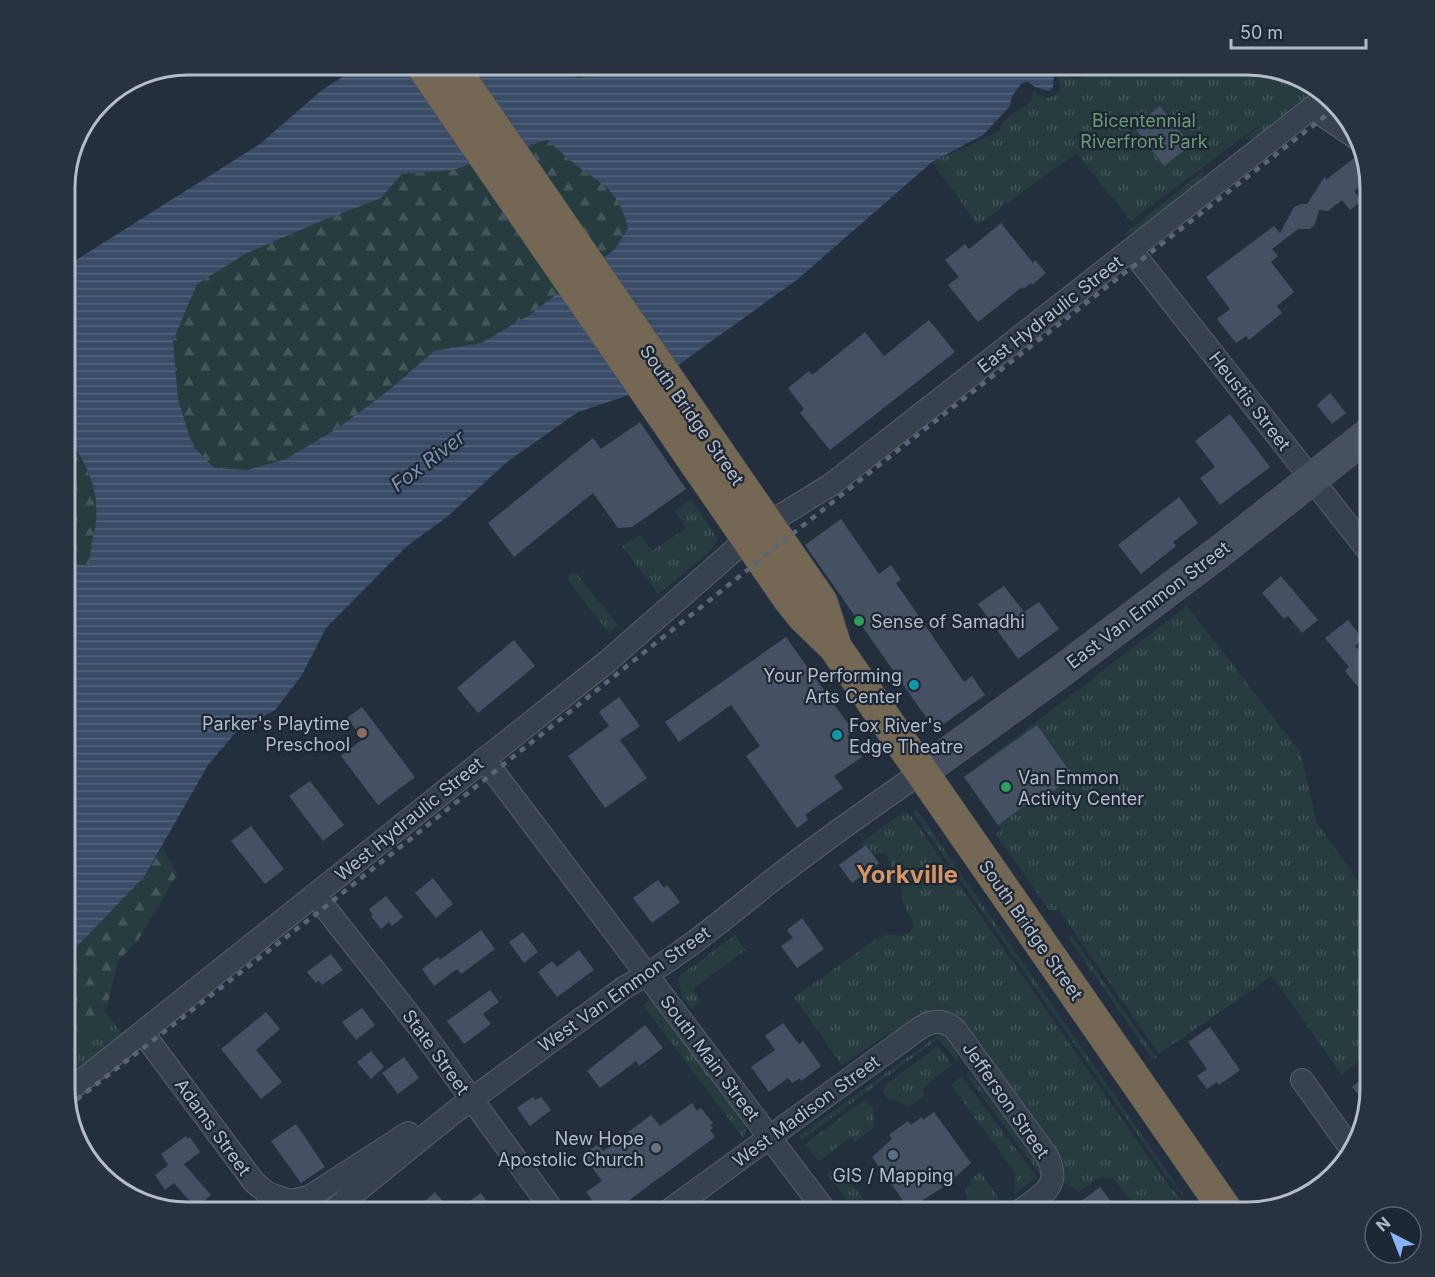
<svg xmlns="http://www.w3.org/2000/svg" width="1435" height="1277" font-family="Inter,sans-serif">
<style>
.grass{fill:url(#grass-tufts)}
.forest{fill:url(#forest-firs)}
.water{fill:url(#water-rules);fill-rule:evenodd}
.building{fill:#455162}
.lines{fill:none;stroke-linecap:round;stroke-linejoin:round}
.street-casing{stroke:#565f6c;stroke-width:24}
.secondary-casing{stroke:#565f6c;stroke-width:33}
.highway-casing{stroke:#434c59;stroke-width:34}
.street{stroke:#38414e;stroke-width:22}
.secondary{stroke:#465061;stroke-width:32}
.highway{stroke:#746855;stroke-width:33}
.rail{stroke:#5a6575;stroke-width:4.5;stroke-dasharray:6 6;stroke-linecap:butt}
.leisure-dot{fill:#2e9e5b;stroke:#1d2633;stroke-width:2}
.culture-dot{fill:#0f9aa8;stroke:#1d2633;stroke-width:2}
.education-dot{fill:#8d6e63;stroke:#1d2633;stroke-width:2}
.worship-dot{fill:#6b7280;stroke:#1d2633;stroke-width:2}
.service-dot{fill:#5c6f8a;stroke:#1d2633;stroke-width:2}
.labels{text-anchor:middle;dominant-baseline:central;stroke-width:4.5;stroke-linejoin:round;paint-order:stroke}
.park-label{font-size:18px;fill:#6b9a76;stroke:#1d2633}
.street-label{font-size:18px;fill:#b4bcc9;stroke:#1d2633}
.poi-label{font-size:18px;fill:#b4bcc9;stroke:#1d2633;text-anchor:start}
.water-label{font-size:20px;font-style:italic;fill:#7c92b1;stroke:#1d2633}
.district-label{font-size:24px;font-weight:bold;fill:#d59563;stroke:#1d2633}
.rim{fill:none;stroke:#b4bcc9;stroke-width:3}
</style>
<defs>
<pattern id="grass-tufts" width="24" height="20" patternUnits="userSpaceOnUse" patternTransform="scale(1.5)"><rect width="24" height="20" fill="#263c3f"/><path d="M3 7l-1-3M5 7V3M7 7l1-3M15 17l-1-3M17 17v-4M19 17l1-3" fill="none" stroke="#435659"/></pattern>
<pattern id="forest-firs" width="22" height="20" patternUnits="userSpaceOnUse" patternTransform="scale(1.5)"><rect width="22" height="20" fill="#263c3f"/><path d="M5 1l3.5 6h-7zM16 11l3.5 6h-7z" fill="#435659"/></pattern>
<pattern id="water-rules" width="6" height="5" patternUnits="userSpaceOnUse" patternTransform="scale(1.5)"><rect width="6" height="5" fill="#394c67"/><path d="M0 2.5h6" fill="none" stroke="#53647b"/></pattern>
</defs>
<rect width="100%" height="100%" fill="#242f3e"/>
<!-- grass -->
<path class="grass" d="M 1108,65 L 1114,65 L 1113,70 L 1116,72 L 1129,65 L 1248,65 L 1295,74 L 1317,89 L 1254,138 L 1243,140 L 1273,115 L 1131,221 L 1076,153 L 978,225 L 932,162 L 1000,131 C 1003,115 1022,111 1032,100 L 1033,91 L 1046,98 L 1054,96 L 1061,91 L 1058,76 L 1078,79 L 1085,76 L 1091,69 Z
M 1204,170 L 1202,179 L 1134,232 L 1127,235 L 1123,235 Z
M 691,499 L 718,539 L 711,551 L 658,594 L 622,546 L 640,535 L 652,551 L 686,528 L 675,511 Z
M 574,573 L 577,574 L 618,625 L 609,633 L 568,580 L 569,575 Z
M 1187,606 L 1301,753 L 1316,821 L 1370,898 L 1370,1053 L 1341,1074 L 1272,976 L 1159,1054 L 1059,910 L 1049,910 L 996,834 L 1001,829 L 964,777 Z
M 916,810 L 920,814 L 1186,1199 L 1167,1177 L 913,812 Z
M 904,812 L 912,817 L 1164,1179 L 1185,1204 L 1182,1212 L 1173,1199 C 1167,1203 1159,1211 1153,1212 C 1136,1217 1122,1185 1111,1177 L 1098,1178 L 1079,1192 L 1063,1182 L 1065,1171 L 1061,1155 L 966,1023 L 955,1015 L 941,1011 L 892,1039 L 886,1035 L 842,1065 L 794,997 L 876,939 C 880,938 883,935 886,935 C 900,933 903,942 914,926 C 911,917 904,909 902,900 C 901,895 903,890 900,886 C 897,882 891,882 891,876 C 890,865 893,862 885,853 L 874,855 L 867,845 L 864,847 L 860,843 Z
M 735,935 L 746,950 L 693,988 L 700,1001 L 692,1009 L 682,997 L 678,979 L 681,975 Z
M 1071,935 L 1157,1058 L 1152,1058 L 1069,939 Z
M 65,959 L 123,1035 L 65,1080 Z
M 651,999 L 744,1122 L 746,1130 L 744,1139 L 643,1005 Z
M 941,1033 L 945,1034 L 958,1053 L 957,1061 L 938,1039 L 802,1140 L 799,1136 Z
M 938,1046 L 952,1065 L 922,1089 L 925,1095 L 908,1107 L 900,1102 L 889,1100 L 883,1092 L 885,1085 Z
M 966,1074 L 971,1075 L 1039,1165 L 1041,1176 Z
M 962,1077 L 1037,1177 L 1014,1195 L 1016,1174 L 951,1085 Z
M 863,1101 C 876,1104 874,1116 874,1127 L 855,1142 L 851,1137 L 819,1161 L 805,1144 Z
M 839,1165 L 873,1212 L 857,1212 L 827,1174 Z
M 980,1171 L 1002,1203 L 989,1212 L 972,1212 L 966,1206 L 967,1196 L 965,1189 L 971,1184 L 969,1181 Z"/>
<!-- forest -->
<path class="forest" d="M 565,65 L 611,65 L 595,76 L 577,78 Z
M 547,140 C 557,148 566,157 576,165 C 606,187 618,190 628,228 L 615,249 L 531,314 L 481,343 L 434,351 L 388,391 L 338,428 L 286,459 L 247,470 L 214,469 L 192,445 L 178,399 L 173,341 L 197,284 L 247,253 L 319,222 L 381,198 L 402,174 L 453,170 Z
M 77,450 C 91,473 99,499 96,526 C 94,544 88,546 91,567 L 69,563 L 65,550 L 65,477 Z
M 162,847 L 177,875 L 137,942 L 118,961 L 107,1007 L 94,1034 L 65,1053 L 65,959 L 144,878 Z"/>
<!-- water -->
<path class="water" d="M 361,65 L 565,65 L 577,78 L 595,76 L 611,65 L 1091,65 L 1081,75 L 1054,73 L 1053,87 L 1049,91 L 1035,87 L 1028,82 L 1022,83 L 1012,96 L 1010,106 L 983,135 L 932,162 L 798,279 L 681,363 L 629,395 L 578,412 L 507,462 L 447,517 L 407,546 L 326,628 L 302,675 L 275,710 L 237,731 L 208,765 L 144,877 L 65,959 L 65,550 L 69,563 L 91,566 C 89,548 92,545 95,529 C 100,502 92,473 77,451 L 65,477 L 65,267 L 260,144 L 322,90 ZM 547,140 C 557,148 566,157 576,165 C 606,187 618,190 628,228 L 615,249 L 531,314 L 481,343 L 434,351 L 388,391 L 338,428 L 286,459 L 247,470 L 214,468 L 192,445 L 178,399 L 173,341 L 197,284 L 247,253 L 319,222 L 381,198 L 402,174 L 453,170 Z"/>
<!-- building -->
<path class="building" d="M 1160,106 L 1191,145 L 1164,166 L 1134,127 Z
M 1354,158 L 1368,175 L 1369,179 L 1354,191 L 1362,201 L 1350,210 L 1342,200 L 1328,211 L 1319,210 L 1315,224 L 1310,229 L 1298,229 L 1272,249 L 1278,256 L 1271,262 L 1294,292 L 1277,306 L 1282,313 L 1249,340 L 1246,336 L 1236,343 L 1217,319 L 1230,309 L 1206,277 L 1274,226 L 1280,233 L 1294,207 L 1301,204 L 1307,204 L 1325,176 L 1326,180 Z
M 1001,223 L 1033,263 L 1035,260 L 1046,273 L 1032,285 L 1031,283 L 1023,289 L 1022,287 L 978,322 L 948,285 L 959,277 L 945,260 L 965,244 L 969,249 Z
M 929,320 L 955,352 L 830,450 L 800,413 L 804,409 L 788,388 L 809,371 L 812,375 L 865,332 L 884,356 Z
M 1330,393 L 1346,413 L 1332,424 L 1317,405 Z
M 1230,414 L 1270,467 L 1220,505 L 1200,478 L 1215,467 L 1195,441 Z
M 640,422 L 686,489 L 632,527 L 618,528 L 593,493 L 514,557 L 488,523 L 593,438 L 601,449 Z
M 1179,497 L 1198,523 L 1173,542 L 1176,546 L 1141,574 L 1118,545 Z
M 841,519 L 879,574 L 891,565 L 901,580 L 896,583 L 964,682 L 972,676 L 985,695 L 935,730 L 805,545 Z
M 1281,576 L 1318,620 L 1302,633 L 1288,616 L 1284,619 L 1262,593 Z
M 1004,586 L 1024,612 L 1039,602 L 1059,629 L 1018,659 L 978,604 Z
M 1348,620 L 1363,639 L 1355,646 L 1370,664 L 1370,677 L 1358,687 L 1345,671 L 1349,667 L 1325,638 Z
M 786,637 L 854,732 L 847,736 L 862,757 L 834,776 L 843,788 L 805,815 L 808,820 L 797,828 L 746,756 L 760,746 L 731,705 L 679,742 L 665,722 Z
M 514,640 L 535,666 L 478,713 L 457,688 Z
M 619,697 L 640,726 L 620,740 L 647,778 L 605,808 L 568,756 L 609,726 L 599,712 Z
M 362,707 L 415,777 L 378,805 L 341,756 L 363,739 L 347,718 Z
M 1037,725 L 1073,776 L 1042,799 L 1039,795 L 998,825 L 964,777 Z
M 310,781 L 344,825 L 323,841 L 289,796 Z
M 251,826 L 284,869 L 265,884 L 231,841 Z
M 866,845 L 879,863 L 852,883 L 839,865 Z
M 433,878 L 453,904 L 436,918 L 415,893 Z
M 658,880 L 664,888 L 667,885 L 680,902 L 652,923 L 633,898 Z
M 386,896 L 403,917 L 392,926 L 389,922 L 381,929 L 371,916 L 373,915 L 369,909 Z
M 802,918 L 824,949 L 797,968 L 781,946 L 793,938 L 787,930 Z
M 481,930 L 495,949 L 461,974 L 457,969 L 434,986 L 422,969 L 438,957 L 440,960 Z
M 523,932 L 538,952 L 524,963 L 509,942 Z
M 579,950 L 594,970 L 557,997 L 538,972 L 552,961 L 557,967 Z
M 331,954 L 343,970 L 322,985 L 319,981 L 316,983 L 307,972 Z
M 490,990 L 499,1002 L 483,1014 L 491,1024 L 464,1044 L 447,1021 Z
M 362,1008 L 375,1025 L 356,1040 L 342,1022 Z
M 266,1012 L 280,1029 L 256,1050 L 282,1082 L 261,1099 L 221,1049 Z
M 783,1023 L 799,1044 L 803,1041 L 821,1066 L 801,1081 L 800,1078 L 792,1083 L 788,1078 L 769,1092 L 751,1067 L 775,1050 L 765,1036 Z
M 645,1025 L 663,1048 L 639,1066 L 636,1061 L 600,1088 L 587,1071 Z
M 1210,1027 L 1240,1070 L 1219,1085 L 1217,1082 L 1207,1089 L 1197,1076 L 1207,1069 L 1188,1042 Z
M 371,1051 L 384,1067 L 371,1079 L 357,1062 Z
M 404,1057 L 419,1078 L 398,1094 L 382,1073 Z
M 1370,1072 L 1370,1097 L 1368,1106 L 1352,1087 Z
M 533,1097 L 535,1100 L 541,1097 L 551,1110 L 530,1126 L 517,1108 Z
M 692,1103 L 697,1111 L 701,1108 L 713,1123 L 710,1125 L 713,1128 L 710,1130 L 715,1137 L 613,1212 L 601,1212 L 586,1192 L 602,1181 L 583,1155 L 598,1144 L 603,1151 L 651,1115 L 660,1126 Z
M 934,1112 L 971,1163 L 945,1186 L 909,1209 L 872,1157 L 892,1139 L 889,1135 L 897,1129 L 908,1121 L 911,1125 L 922,1117 L 923,1120 Z
M 296,1124 L 325,1167 L 301,1183 L 271,1141 Z
M 186,1136 L 188,1139 L 190,1137 L 200,1152 L 184,1164 L 211,1195 L 196,1208 L 174,1183 L 165,1190 L 155,1175 L 168,1165 L 161,1154 Z
M 1100,1187 L 1119,1212 L 1066,1212 Z
M 435,1192 L 445,1204 L 434,1212 L 425,1201 Z
M 481,1193 L 495,1212 L 454,1212 Z"/>
<g class="lines">
<!-- street casing -->
<g class="street-casing">
<path id="street" d="M 1312,108 L 1361,141
M 1131,250 L 1370,553
M 767,524 L 832,484 L 1327,96
M 484,759 L 826,1212
M 315,895 L 419,1027 L 554,1212
M 143,1033 L 254,1182 L 267,1193 L 290,1201 L 309,1197 L 408,1133
M 1302,1080 L 1352,1150
M 65,1094 L 608,661 L 748,538
M 331,1212 L 453,1113 L 625,987 C 677,959 724,919 770,882 C 819,844 871,807 922,772
M 667,1212 L 895,1046 C 915,1033 933,1010 955,1029 L 1047,1156 C 1063,1187 1041,1195 1018,1212"/>
</g>
<!-- secondary casing -->
<g class="secondary-casing">
<path id="secondary" d="M 922,772 L 1060,672 L 1223,549 L 1370,433"/>
</g>
<!-- highway casing -->
<g class="highway-casing">
<path id="highway" d="M 422,65 L 788,597 L 803,616 L 835,647 L 1227,1212
M 451,65 L 821,602 L 834,643"/>
</g>
<!-- street -->
<use href="#street" class="street"/>
<!-- secondary -->
<use href="#secondary" class="secondary"/>
<!-- highway -->
<use href="#highway" class="highway"/>
<!-- rail -->
<path class="rail" d="M 67,1107 L 325,907 L 874,469 L 1338,106"/>
</g>
<!-- markers -->
<g class="leisure-dot">
<circle cx="859" cy="621" r="6"/>
<circle cx="1006" cy="787" r="6"/>
</g>
<g class="culture-dot">
<circle cx="914" cy="685" r="6"/>
<circle cx="837" cy="735" r="6"/>
</g>
<circle class="education-dot" cx="362" cy="733" r="6"/>
<circle class="worship-dot" cx="656" cy="1148" r="6"/>
<circle class="service-dot" cx="893" cy="1155" r="6"/>
<g class="labels">
<!-- park labels -->
<g class="park-label">
<text x="1144" y="120">Bicentennial<tspan x="1144" dy="21">Riverfront Park</tspan></text>
</g>
<!-- street labels -->
<g class="street-label">
<text transform="translate(1050 314) rotate(-38)">East Hydraulic Street</text>
<text transform="translate(1250 401) rotate(52)">Heustis Street</text>
<text transform="translate(692 415) rotate(55)">South Bridge Street</text>
<text transform="translate(1148 605) rotate(-37)">East Van Emmon Street</text>
<text transform="translate(409 819) rotate(-39)">West Hydraulic Street</text>
<text transform="translate(1031 930) rotate(55)">South Bridge Street</text>
<text transform="translate(624 989) rotate(-35)">West Van Emmon Street</text>
<text transform="translate(436 1052) rotate(54)">State Street</text>
<text transform="translate(710 1058) rotate(53)">South Main Street</text>
<text transform="translate(1006 1100) rotate(55)">Jefferson Street</text>
<text transform="translate(806 1111) rotate(-36)">West Madison Street</text>
<text transform="translate(213 1127) rotate(54)">Adams Street</text>
</g>
<!-- poi labels -->
<g class="poi-label">
<text x="871" y="621">Sense of Samadhi</text>
<text x="902" y="675" text-anchor="end">Your Performing<tspan x="902" dy="21">Arts Center</tspan></text>
<text x="350" y="723" text-anchor="end">Parker's Playtime<tspan x="350" dy="21">Preschool</tspan></text>
<text x="849" y="725">Fox River's<tspan x="849" dy="21">Edge Theatre</tspan></text>
<text x="1018" y="777">Van Emmon<tspan x="1018" dy="21">Activity Center</tspan></text>
<text x="644" y="1138" text-anchor="end">New Hope<tspan x="644" dy="21">Apostolic Church</tspan></text>
<text x="893" y="1175" text-anchor="middle">GIS / Mapping</text>
</g>
<!-- water labels -->
<g class="water-label">
<text transform="translate(428 461) rotate(-37)">Fox River</text>
</g>
<!-- district labels -->
<g class="district-label">
<text x="907" y="874">Yorkville</text>
</g>
</g>
<!-- crop -->
<path d="M0 0H1435V1277H0ZM188 75H1247A113 113 0 0 1 1360 188V1089A113 113 0 0 1 1247 1202H188A113 113 0 0 1 75 1089V188A113 113 0 0 1 188 75Z" fill="#29323f" fill-rule="evenodd"/>
<path class="rim" d="M188 75H1247A113 113 0 0 1 1360 188V1089A113 113 0 0 1 1247 1202H188A113 113 0 0 1 75 1089V188A113 113 0 0 1 188 75Z"/>
<!-- north arrow -->
<g transform="translate(1393 1235) rotate(318)"><circle r="28" fill="#1d2633" stroke="#59626f" stroke-width="1.5"/>
<path d="M0-4.5L10 22L0 15L-10 22Z" fill="#8ab4f8"/>
<text y="-9" font-size="16" font-weight="bold" text-anchor="middle" fill="#b4bcc9">N</text>
</g>
<!-- scale -->
<path d="M1231 39v9h135v-9" fill="none" stroke="#b4bcc9" stroke-width="3"/>
<text x="1240" y="39" font-size="18" fill="#b4bcc9" stroke="#1d2633" stroke-width="4.5" paint-order="stroke">50 m</text>
</svg>
